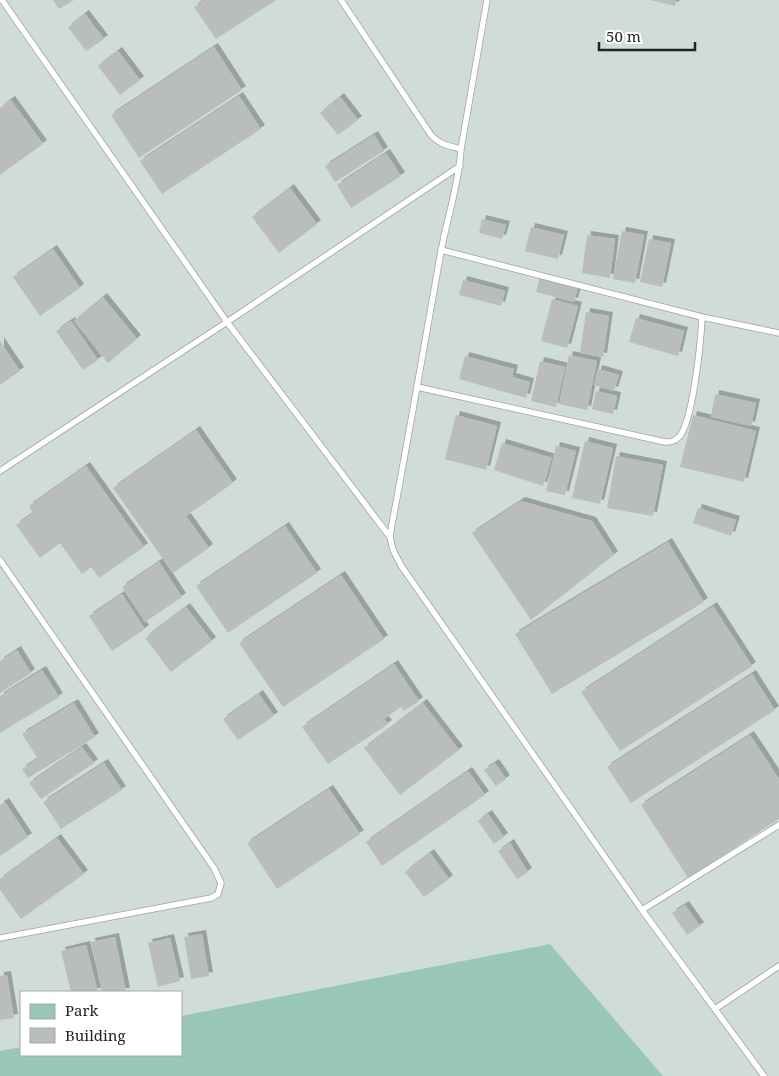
<svg xmlns="http://www.w3.org/2000/svg" width="779" height="1076" font-family="'Noto Serif',serif">
<style>
.built{fill:#cfdcd7}
.green{fill:#98c7b7}
.building{fill:#b9bebc;filter:url(#shadow)}
.lines{fill:none;stroke-linecap:round;stroke-linejoin:round}
.lane-casing{stroke:#9ea3a1;stroke-width:7}
.lane{stroke:#fff;stroke-width:5.5}
</style>
<defs>
<filter id="shadow"><feDropShadow dx="4" dy="-4" stdDeviation="0" flood-color="#0004"/></filter>
</defs>
<rect width="100%" height="100%" fill="#e0e5e3"/>
<!-- built -->
<path class="built" d="M 0,0 L 779,0 L 779,1076 L 663,1076 L 550,944 L 181,1016 L 181,992 L 21,992 L 21,1047 L 0,1051 Z"/>
<!-- green -->
<path class="green" d="M 550,944 L 663,1076 L 0,1076 L 0,1051 L 21,1047 L 21,1055 L 181,1055 L 181,1016 Z"/>
<!-- building -->
<path class="building" d="M 53,0 L 74,0 L 59,9 Z
M 205,0 L 276,0 L 216,39 L 194,7 Z
M 650,0 L 676,0 L 675,6 Z
M 85,14 L 104,39 L 86,51 L 68,27 Z
M 214,47 L 242,90 L 139,158 L 111,115 Z
M 118,51 L 140,80 L 120,95 L 98,66 Z
M 239,96 L 261,129 L 162,194 L 140,161 Z
M 340,97 L 358,120 L 338,135 L 320,113 Z
M 11,100 L 43,144 L 0,175 L 0,108 Z
M 374,135 L 384,151 L 335,182 L 325,166 Z
M 386,153 L 401,176 L 351,208 L 337,185 Z
M 290,188 L 317,224 L 279,253 L 252,217 Z
M 482,219 L 506,225 L 502,239 L 479,233 Z
M 531,227 L 564,235 L 558,259 L 525,251 Z
M 622,231 L 644,235 L 635,283 L 613,279 Z
M 587,235 L 615,239 L 610,278 L 582,273 Z
M 649,239 L 671,243 L 662,287 L 640,282 Z
M 53,249 L 80,288 L 40,316 L 13,277 Z
M 540,277 L 578,287 L 574,302 L 536,292 Z
M 463,280 L 505,291 L 501,306 L 459,295 Z
M 103,297 L 137,339 L 108,363 L 74,321 Z
M 552,299 L 578,306 L 567,348 L 541,341 Z
M 586,312 L 609,316 L 603,357 L 580,353 Z
M 636,318 L 684,331 L 678,356 L 629,342 Z
M 71,321 L 98,360 L 83,370 L 56,331 Z
M 0,341 L 20,371 L 0,385 Z
M 569,355 L 597,361 L 587,410 L 559,404 Z
M 465,356 L 514,369 L 512,377 L 530,382 L 526,398 L 459,379 Z
M 540,361 L 565,367 L 556,407 L 531,401 Z
M 598,369 L 619,375 L 614,391 L 594,385 Z
M 596,391 L 617,396 L 613,414 L 592,409 Z
M 715,394 L 756,403 L 751,426 L 711,417 Z
M 456,415 L 497,426 L 486,470 L 445,459 Z
M 693,415 L 756,431 L 744,482 L 680,467 Z
M 196,430 L 233,483 L 186,516 L 209,548 L 173,573 L 113,488 Z
M 585,441 L 613,448 L 600,504 L 572,498 Z
M 502,443 L 552,458 L 543,486 L 494,470 Z
M 556,446 L 576,451 L 565,495 L 546,491 Z
M 616,456 L 663,465 L 653,516 L 607,508 Z
M 86,466 L 144,547 L 99,578 L 91,567 L 82,574 L 60,543 L 40,558 L 16,525 L 33,513 L 29,506 Z
M 521,501 L 592,521 L 614,555 L 531,620 L 472,533 Z
M 698,508 L 736,520 L 731,536 L 693,523 Z
M 285,526 L 317,573 L 228,633 L 196,586 Z
M 668,542 L 704,602 L 552,694 L 515,634 Z
M 159,562 L 182,597 L 145,622 L 122,587 Z
M 341,575 L 384,639 L 283,707 L 239,643 Z
M 122,594 L 145,629 L 112,651 L 89,616 Z
M 713,606 L 752,666 L 620,751 L 581,692 Z
M 186,607 L 212,641 L 171,672 L 145,638 Z
M 17,650 L 31,673 L 0,693 L 0,661 Z
M 394,664 L 419,701 L 404,711 L 401,707 L 384,719 L 388,724 L 328,764 L 302,727 Z
M 42,670 L 59,697 L 0,733 L 0,696 Z
M 752,674 L 775,710 L 631,803 L 607,767 Z
M 259,694 L 274,716 L 238,740 L 223,719 Z
M 74,703 L 95,737 L 28,778 L 22,769 L 38,759 L 22,734 Z
M 423,703 L 459,750 L 400,795 L 364,748 Z
M 750,735 L 779,779 L 779,819 L 688,878 L 641,805 Z
M 82,747 L 94,763 L 41,799 L 29,783 Z
M 104,763 L 122,790 L 61,829 L 43,802 Z
M 495,763 L 506,779 L 496,786 L 484,770 Z
M 468,771 L 485,795 L 382,866 L 366,842 Z
M 329,789 L 360,834 L 277,889 L 247,843 Z
M 5,802 L 28,837 L 0,856 L 0,805 Z
M 488,814 L 504,837 L 494,844 L 478,821 Z
M 57,838 L 84,874 L 21,919 L 0,890 L 0,879 Z
M 510,843 L 528,872 L 517,879 L 498,851 Z
M 430,853 L 449,879 L 424,897 L 405,872 Z
M 685,905 L 700,926 L 687,935 L 672,913 Z
M 202,934 L 209,976 L 191,979 L 184,937 Z
M 115,937 L 126,992 L 102,992 L 91,942 Z
M 170,938 L 180,981 L 158,987 L 148,943 Z
M 86,945 L 98,992 L 71,992 L 61,951 Z
M 7,975 L 14,1018 L 0,1020 L 0,976 Z"/>
<g class="lines">
<!-- lane casing -->
<g class="lane-casing">
<path id="lane" d="M 2,0 L 227,322 L 390,537
M 341,0 L 431,135 C 440,145 449,146 461,149
M 487,0 L 461,149 C 459,185 446,221 440,257 C 424,346 409,435 392,524 L 390,537 L 393,550 L 402,567 L 642,910 L 764,1076
M 441,250 L 702,317 L 779,333
M 417,387 L 665,442 C 670,442 674,442 679,437 C 693,422 701,340 702,317
M 0,471 L 227,322 L 460,166
M 0,560 L 214,868 L 221,883 L 218,894 L 211,898 L 0,938
M 642,910 L 779,825
M 715,1009 L 779,966"/>
</g>
<!-- lane -->
<use href="#lane" class="lane"/>
</g>
<!-- legend -->
<rect x="20" y="991" width="162" height="65" fill="#ffffff" stroke="#a6a7a7"/>
<rect x="30" y="1004" width="25" height="15" fill="#98c7b7" stroke="#a6a7a7"/>
<text x="65" y="1016" font-size="15" fill="#212322">Park</text>
<rect x="30" y="1028" width="25" height="15" fill="#b9bebc" stroke="#a6a7a7"/>
<text x="65" y="1041" font-size="15" fill="#212322">Building</text>
<!-- scale -->
<path d="M599 42v8h96v-8" fill="none" stroke="#212322" stroke-width="2.5"/>
<text x="606" y="42" font-size="15" fill="#212322" stroke="#ffffff" stroke-width="4" paint-order="stroke">50 m</text>
</svg>
